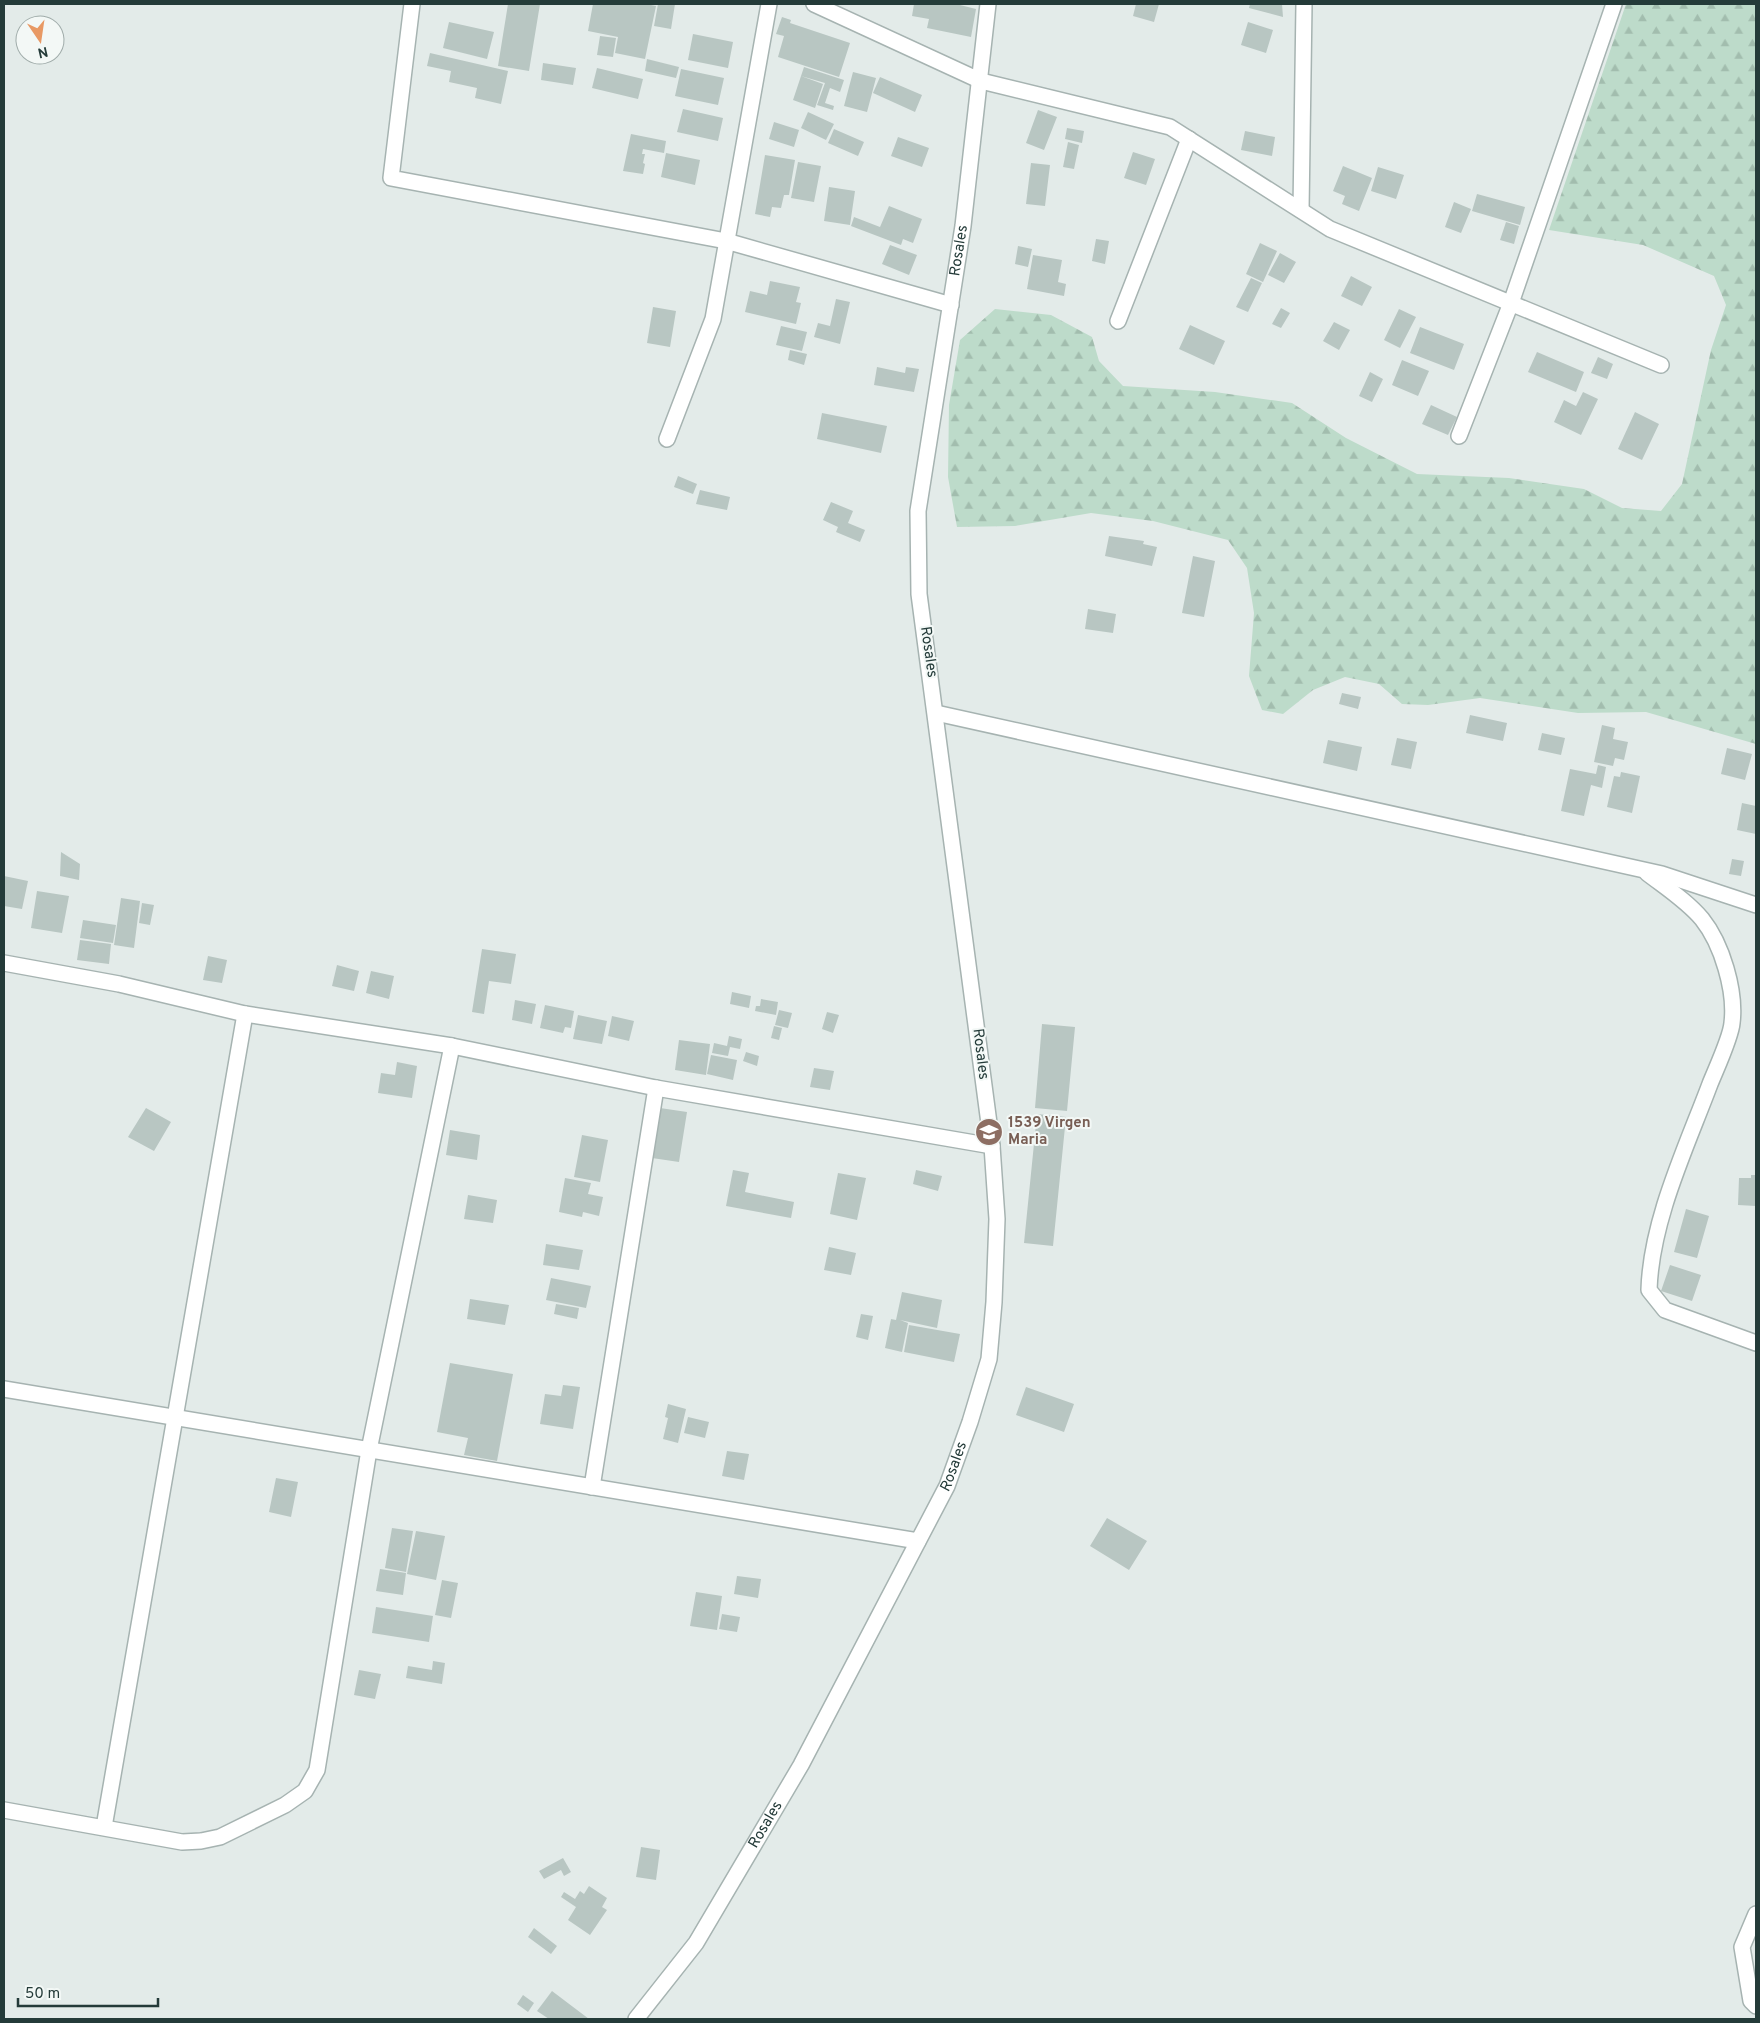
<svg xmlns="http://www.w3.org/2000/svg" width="1760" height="2023" font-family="Overpass,sans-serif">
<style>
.forest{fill:url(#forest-firs)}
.building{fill:#b8c6c2}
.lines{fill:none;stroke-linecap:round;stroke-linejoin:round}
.minor-casing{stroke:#a6b3b1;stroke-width:18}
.minor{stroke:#fff;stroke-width:15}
.labels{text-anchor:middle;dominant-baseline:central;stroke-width:4;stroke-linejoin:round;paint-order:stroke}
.street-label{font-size:15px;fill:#243b39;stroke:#f3f8f6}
.education-label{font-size:15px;font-weight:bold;fill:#785e54;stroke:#f3f8f6;text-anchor:start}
</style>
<defs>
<pattern id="forest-firs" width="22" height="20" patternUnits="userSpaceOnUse" patternTransform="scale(1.25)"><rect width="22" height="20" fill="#bddbca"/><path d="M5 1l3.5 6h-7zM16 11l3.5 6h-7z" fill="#a2bdae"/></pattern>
</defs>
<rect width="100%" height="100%" fill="#e3ebe9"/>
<!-- forest -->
<path class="forest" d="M 1626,4 L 1756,4 L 1756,744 L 1646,712 L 1578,713 L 1480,698 L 1428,705 L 1402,704 L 1379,684 L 1345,677 L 1313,690 L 1283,714 L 1262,710 L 1249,676 L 1254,613 L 1247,568 L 1228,540 L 1153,521 L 1091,513 L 1015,526 L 957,527 L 948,477 L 949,405 L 960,340 L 995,309 L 1051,315 L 1092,337 L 1099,361 L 1123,386 L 1215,392 L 1292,403 L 1346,438 L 1417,474 L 1509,478 L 1584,489 L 1622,508 L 1661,511 L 1682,484 L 1711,350 L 1726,305 L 1714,276 L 1643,245 L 1549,230 Z"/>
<!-- building -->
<path class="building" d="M 508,4 L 540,4 L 529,71 L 498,66 Z
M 593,4 L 646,4 L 656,6 L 645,59 L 615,53 L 618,37 L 588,31 Z
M 658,4 L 675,4 L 671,29 L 654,26 Z
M 914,4 L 956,4 L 976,9 L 971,37 L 927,28 L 929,19 L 912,16 Z
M 1136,4 L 1159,4 L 1154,22 L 1133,16 Z
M 1250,4 L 1282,4 L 1283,17 L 1249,8 Z
M 782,17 L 791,20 L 790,23 L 850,43 L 839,77 L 778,57 L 784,36 L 776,34 Z
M 449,22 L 494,32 L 487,59 L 443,48 Z
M 1248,22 L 1273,30 L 1266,53 L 1241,45 Z
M 693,34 L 733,42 L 728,68 L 688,60 Z
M 600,36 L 616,38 L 613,57 L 597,55 Z
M 430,53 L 508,71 L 501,104 L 475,98 L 477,88 L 449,82 L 451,71 L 427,66 Z
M 647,59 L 679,67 L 676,78 L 645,71 Z
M 543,63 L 576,68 L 573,85 L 541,80 Z
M 804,67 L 844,80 L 840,92 L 830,88 L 825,103 L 834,106 L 833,110 L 817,105 L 825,83 L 801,76 Z
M 597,68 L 643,79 L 638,99 L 592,88 Z
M 681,69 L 724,78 L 718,105 L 675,96 Z
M 853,72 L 876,78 L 867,112 L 844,106 Z
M 801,76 L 823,84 L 815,108 L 793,100 Z
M 880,77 L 922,95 L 915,112 L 873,93 Z
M 683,109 L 723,118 L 718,141 L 677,132 Z
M 1038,110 L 1057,117 L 1044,150 L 1026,143 Z
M 808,112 L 834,124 L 826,140 L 801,128 Z
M 774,122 L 799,130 L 794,147 L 769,139 Z
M 1067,128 L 1084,131 L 1082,143 L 1065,139 Z
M 834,129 L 864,142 L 858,156 L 828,143 Z
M 1245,131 L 1275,137 L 1272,156 L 1241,150 Z
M 631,134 L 666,141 L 664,153 L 643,149 L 642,154 L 645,154 L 643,163 L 645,164 L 643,174 L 623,171 Z
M 898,137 L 929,148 L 922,167 L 891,156 Z
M 1068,142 L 1079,145 L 1074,169 L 1063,167 Z
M 1133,152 L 1155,159 L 1146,185 L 1124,178 Z
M 666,153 L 700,160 L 695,185 L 661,177 Z
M 765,155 L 795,160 L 789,195 L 784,195 L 781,208 L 772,207 L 770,217 L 755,214 Z
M 798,162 L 821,166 L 814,202 L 791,198 Z
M 1031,163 L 1050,165 L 1045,206 L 1026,204 Z
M 1343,166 L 1372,178 L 1359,211 L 1342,204 L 1345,196 L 1333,191 Z
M 1378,167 L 1404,175 L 1396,199 L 1371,191 Z
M 829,187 L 855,191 L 850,225 L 824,221 Z
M 1477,194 L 1525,207 L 1520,225 L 1472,211 Z
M 1454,202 L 1471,209 L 1461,233 L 1445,227 Z
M 889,206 L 922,219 L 913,243 L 903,239 L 901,245 L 851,226 L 854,217 L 880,227 Z
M 1506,222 L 1519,226 L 1514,244 L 1500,240 Z
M 1096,239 L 1109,241 L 1105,264 L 1092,261 Z
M 1260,243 L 1277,251 L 1263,282 L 1246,274 Z
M 890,245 L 917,255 L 909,275 L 882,264 Z
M 1018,246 L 1032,249 L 1028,267 L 1015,264 Z
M 1280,253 L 1296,262 L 1284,283 L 1268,275 Z
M 1033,255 L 1062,260 L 1058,282 L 1066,284 L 1064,296 L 1027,289 Z
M 1351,276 L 1372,287 L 1362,306 L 1341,296 Z
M 1251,278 L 1262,283 L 1248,312 L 1236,307 Z
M 770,281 L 800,287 L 796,302 L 801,303 L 796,324 L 745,312 L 750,291 L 767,295 Z
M 836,299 L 850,302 L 840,344 L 814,337 L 818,323 L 830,326 Z
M 653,307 L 676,311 L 670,347 L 647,343 Z
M 1281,308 L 1290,313 L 1281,328 L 1272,324 Z
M 1399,309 L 1416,317 L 1400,348 L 1384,340 Z
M 1334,322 L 1350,330 L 1339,350 L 1323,341 Z
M 1190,325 L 1225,341 L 1214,365 L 1179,349 Z
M 781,326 L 807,332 L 802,351 L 776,345 Z
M 1420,327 L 1464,344 L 1454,370 L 1410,353 Z
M 790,350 L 807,354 L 804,365 L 788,360 Z
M 1537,352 L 1584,372 L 1576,392 L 1528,372 Z
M 1598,357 L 1613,364 L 1607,379 L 1591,373 Z
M 1402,360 L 1429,371 L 1418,396 L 1392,385 Z
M 877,367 L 905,373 L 906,367 L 919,369 L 914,392 L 874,385 Z
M 1370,372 L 1383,379 L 1372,402 L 1359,396 Z
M 1583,392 L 1598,399 L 1581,435 L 1554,422 L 1564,400 L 1576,406 Z
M 1431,405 L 1457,417 L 1448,435 L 1422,424 Z
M 1635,412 L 1659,424 L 1642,460 L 1618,449 Z
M 822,413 L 887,426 L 881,453 L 817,439 Z
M 678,476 L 697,484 L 693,494 L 674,487 Z
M 700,490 L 730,497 L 727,510 L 696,504 Z
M 831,502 L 853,511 L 848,523 L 865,530 L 860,542 L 836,532 L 838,527 L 823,520 Z
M 1109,536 L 1144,541 L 1143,544 L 1157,547 L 1152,566 L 1105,556 Z
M 1193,556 L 1215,561 L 1204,617 L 1182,613 Z
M 1088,609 L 1116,614 L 1113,633 L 1085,629 Z
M 1342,693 L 1361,697 L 1358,709 L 1339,704 Z
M 1470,715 L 1507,723 L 1503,741 L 1466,733 Z
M 1602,725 L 1615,728 L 1613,739 L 1628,742 L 1624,760 L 1615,758 L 1613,766 L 1594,762 Z
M 1542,733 L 1565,738 L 1561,755 L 1538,750 Z
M 1397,738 L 1417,742 L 1411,769 L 1391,765 Z
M 1328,740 L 1362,747 L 1357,771 L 1323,763 Z
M 1727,748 L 1752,754 L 1745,780 L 1721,774 Z
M 1598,765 L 1606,767 L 1602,788 L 1591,785 L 1584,816 L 1561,811 L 1570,769 L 1596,774 Z
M 1621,772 L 1640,776 L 1632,813 L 1607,807 L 1614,776 L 1620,777 Z
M 1742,803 L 1756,806 L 1756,834 L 1737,830 Z
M 61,852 L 80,864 L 79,880 L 60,876 Z
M 1732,859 L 1744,861 L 1741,876 L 1729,874 Z
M 4,876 L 28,881 L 22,909 L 4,906 Z
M 37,891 L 69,896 L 62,933 L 31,928 Z
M 121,898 L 140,901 L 134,948 L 114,945 Z
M 142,903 L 154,905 L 150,925 L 139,923 Z
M 83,920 L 116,925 L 113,943 L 80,938 Z
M 80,940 L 111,944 L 109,964 L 77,960 Z
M 482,949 L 516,954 L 511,984 L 489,981 L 484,1014 L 472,1012 Z
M 208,956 L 227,960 L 222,983 L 203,980 Z
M 337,965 L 359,971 L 354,991 L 332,986 Z
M 371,971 L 394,976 L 389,999 L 366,993 Z
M 732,992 L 751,996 L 749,1008 L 730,1004 Z
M 761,999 L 778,1002 L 776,1015 L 755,1011 L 756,1006 L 760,1006 Z
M 515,1000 L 536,1004 L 532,1024 L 512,1020 Z
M 545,1005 L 574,1011 L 571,1028 L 565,1027 L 563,1033 L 540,1028 Z
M 779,1010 L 792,1013 L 788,1028 L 775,1025 Z
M 827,1012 L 839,1015 L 833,1033 L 822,1029 Z
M 578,1015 L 607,1021 L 602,1044 L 573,1039 Z
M 612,1016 L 634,1021 L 629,1041 L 608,1036 Z
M 1042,1024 L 1075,1027 L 1067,1111 L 1035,1108 Z
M 774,1026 L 782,1028 L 779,1040 L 771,1038 Z
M 729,1036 L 742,1039 L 740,1049 L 730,1047 L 728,1056 L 712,1053 L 714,1043 L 727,1046 Z
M 679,1040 L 710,1044 L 706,1075 L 675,1070 Z
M 746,1052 L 759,1056 L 757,1066 L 743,1061 Z
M 711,1055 L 737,1060 L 733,1080 L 707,1074 Z
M 397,1062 L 417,1066 L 412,1098 L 378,1093 L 381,1073 L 395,1075 Z
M 814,1068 L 834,1071 L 830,1090 L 810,1087 Z
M 146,1108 L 171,1122 L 154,1151 L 128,1137 Z
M 660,1108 L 687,1112 L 679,1162 L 652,1158 Z
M 1037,1114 L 1066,1117 L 1053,1246 L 1024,1243 Z
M 450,1130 L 480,1135 L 477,1160 L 446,1155 Z
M 582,1135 L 608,1140 L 600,1182 L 574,1177 Z
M 733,1170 L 749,1173 L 745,1192 L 794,1202 L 791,1218 L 726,1206 Z
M 916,1170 L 942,1176 L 938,1191 L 913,1184 Z
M 838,1173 L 866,1178 L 857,1220 L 830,1214 Z
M 1751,1175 L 1756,1175 L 1756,1206 L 1738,1205 L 1739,1178 L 1751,1178 Z
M 565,1178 L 591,1183 L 588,1194 L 603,1197 L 599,1216 L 583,1212 L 582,1217 L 559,1212 Z
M 468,1195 L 497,1200 L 493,1223 L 464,1219 Z
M 1686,1209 L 1709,1216 L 1697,1258 L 1674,1252 Z
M 546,1244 L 583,1250 L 579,1270 L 543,1265 Z
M 829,1247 L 856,1253 L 851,1275 L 824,1270 Z
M 1670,1265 L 1701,1275 L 1692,1301 L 1661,1291 Z
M 551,1278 L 591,1286 L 586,1308 L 546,1300 Z
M 902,1292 L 942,1300 L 937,1328 L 900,1320 L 908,1323 L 902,1352 L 885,1348 L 891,1319 L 896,1320 Z
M 470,1299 L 509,1305 L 505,1325 L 467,1319 Z
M 556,1304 L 579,1308 L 577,1319 L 554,1314 Z
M 861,1314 L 873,1316 L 868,1340 L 856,1337 Z
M 909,1325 L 960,1334 L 954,1362 L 904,1352 Z
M 450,1363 L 513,1374 L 497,1461 L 464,1455 L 468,1438 L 437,1432 Z
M 563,1385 L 580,1387 L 573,1429 L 540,1424 L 545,1394 L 561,1396 Z
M 1026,1387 L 1074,1404 L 1064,1432 L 1016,1415 Z
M 668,1404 L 686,1409 L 678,1443 L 663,1439 L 668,1418 L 665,1417 Z
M 688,1417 L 709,1422 L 705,1438 L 684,1433 Z
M 727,1451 L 749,1454 L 744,1480 L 722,1476 Z
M 276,1478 L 298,1482 L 291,1517 L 269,1512 Z
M 1107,1518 L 1147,1541 L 1129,1570 L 1090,1546 Z
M 392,1528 L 413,1531 L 406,1572 L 385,1568 Z
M 416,1531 L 445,1536 L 436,1580 L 407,1574 Z
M 380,1569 L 406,1573 L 403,1595 L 376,1591 Z
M 737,1576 L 761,1579 L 758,1598 L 734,1594 Z
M 442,1580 L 458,1583 L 451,1618 L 435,1615 Z
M 696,1592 L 722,1596 L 717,1630 L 690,1626 Z
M 376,1607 L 433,1616 L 429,1642 L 372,1633 Z
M 722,1614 L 740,1617 L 737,1632 L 719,1629 Z
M 433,1661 L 445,1663 L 442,1684 L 406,1678 L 408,1666 L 432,1670 Z
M 359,1670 L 381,1674 L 375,1699 L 354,1695 Z
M 641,1847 L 660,1850 L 656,1880 L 636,1877 Z
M 563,1858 L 571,1872 L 564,1876 L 561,1870 L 544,1879 L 539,1871 Z
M 589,1886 L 607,1898 L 602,1907 L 607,1910 L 590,1935 L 568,1920 L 576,1907 L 561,1897 L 564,1892 L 575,1899 L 580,1891 L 584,1894 Z
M 534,1928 L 557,1946 L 551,1954 L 528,1937 Z
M 552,1991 L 589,2019 L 549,2019 L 537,2011 Z
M 523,1995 L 534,2003 L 528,2012 L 517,2004 Z"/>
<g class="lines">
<!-- minor casing -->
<g class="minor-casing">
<g id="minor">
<path d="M 412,4 L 391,178 L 726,241 L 951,305"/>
<path d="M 814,4 L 981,81 L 1170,127 L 1330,229 L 1661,365"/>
<path d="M 1301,210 L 1304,4"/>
<path d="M 1118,321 L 1189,139"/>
<path d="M 1459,436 L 1511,303 L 1614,4"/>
<path d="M 667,439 L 713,319 L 769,4"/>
<path d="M 936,713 L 1662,874 L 1756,905"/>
<path d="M 1647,873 C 1665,887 1687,901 1702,919 C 1722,944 1736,991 1732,1023 C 1731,1037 1716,1069 1710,1084 C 1686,1148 1651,1221 1649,1290 L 1665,1310 L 1756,1343"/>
<path d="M 4,963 L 119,984 L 245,1014 L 452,1046 L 656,1088 L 992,1146"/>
<path d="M 4,1389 L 918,1541"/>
<path d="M 592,1487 L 656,1088"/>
<path d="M 4,1810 L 182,1842 L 201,1841 L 220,1837 L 285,1805 L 305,1791 L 317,1770 L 369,1450 L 452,1046"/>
<path d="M 104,1827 L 245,1014"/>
<path d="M 1756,1914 L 1742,1947 L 1751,2001 L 1756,2006"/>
<path id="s1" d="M 636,2019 L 696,1943 L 801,1765 L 947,1486 L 970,1422 L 989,1359 L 994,1302 L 997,1219 L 992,1146 L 919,594 L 918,511 L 963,226 L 988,4"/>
</g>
</g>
<!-- minor -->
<use href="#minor" class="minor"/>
</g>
<!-- icons -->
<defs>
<g id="school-disc" transform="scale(1.4375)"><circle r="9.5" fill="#8d6e63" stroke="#f3f8f6"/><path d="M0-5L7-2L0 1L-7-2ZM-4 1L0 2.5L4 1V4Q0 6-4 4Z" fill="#fff"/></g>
</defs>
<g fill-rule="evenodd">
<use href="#school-disc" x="989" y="1132"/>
</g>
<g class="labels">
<!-- street labels -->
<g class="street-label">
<text stroke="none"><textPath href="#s1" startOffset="1869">Rosales</textPath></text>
<text transform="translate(928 652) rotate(82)">Rosales</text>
<text transform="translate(980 1054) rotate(83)">Rosales</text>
<text stroke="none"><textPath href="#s1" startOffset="639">Rosales</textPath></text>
<text stroke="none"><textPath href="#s1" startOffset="234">Rosales</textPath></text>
</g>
<!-- education labels -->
<g class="education-label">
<text x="1008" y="1123">1539 Virgen<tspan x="1008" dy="17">Maria</tspan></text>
</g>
</g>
<!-- border -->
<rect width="1760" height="2023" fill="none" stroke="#243b39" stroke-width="10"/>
<!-- north arrow -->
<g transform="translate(40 40) rotate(167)"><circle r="24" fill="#f3f8f6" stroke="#a0acaa"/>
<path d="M0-4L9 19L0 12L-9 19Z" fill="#e89964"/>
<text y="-8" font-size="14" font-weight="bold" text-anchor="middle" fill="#243b39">N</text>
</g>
<!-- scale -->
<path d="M18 1998v8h140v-8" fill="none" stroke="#243b39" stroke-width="2.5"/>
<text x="25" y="1998" font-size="15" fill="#243b39" stroke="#f3f8f6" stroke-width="4" paint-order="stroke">50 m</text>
</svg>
